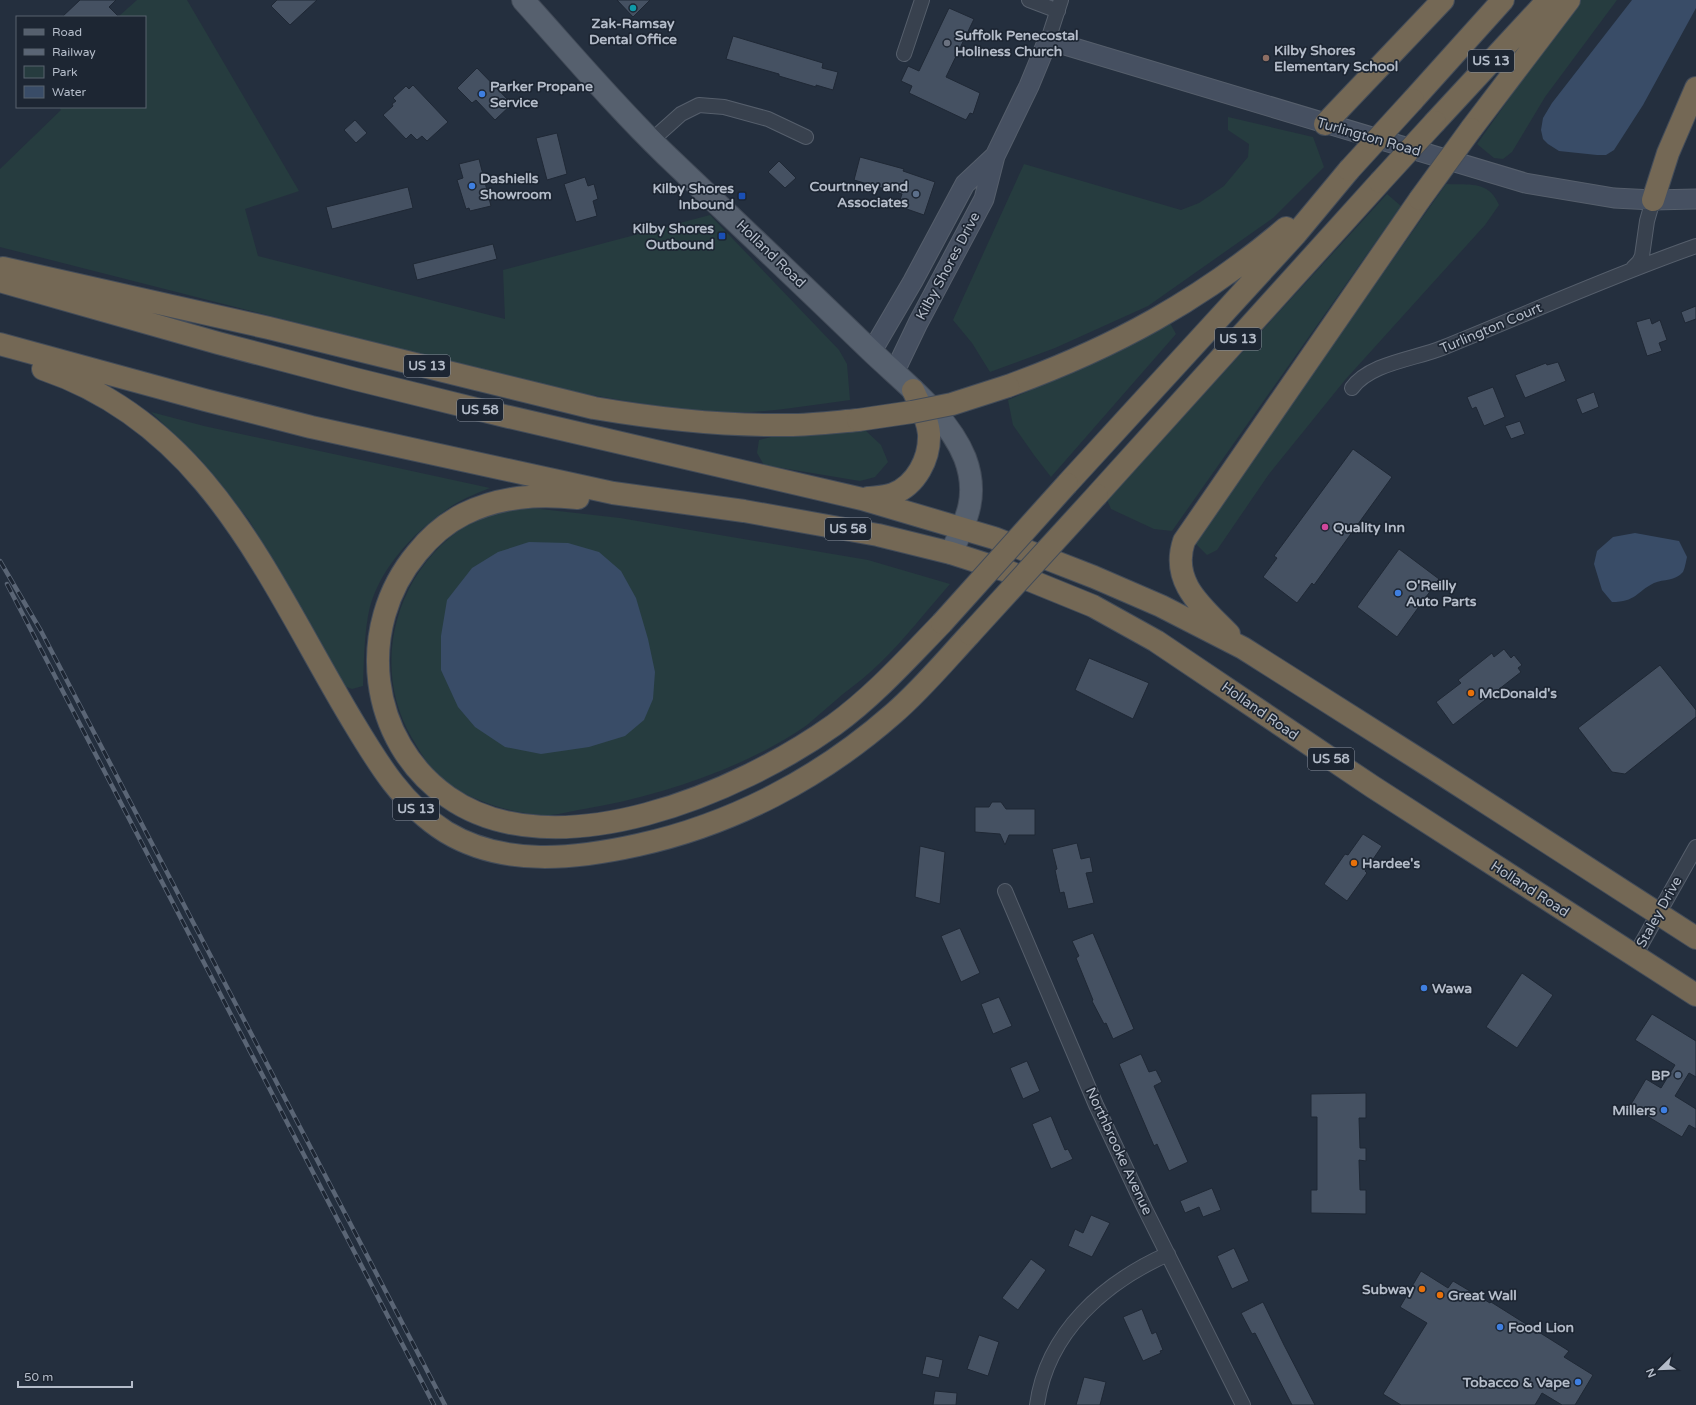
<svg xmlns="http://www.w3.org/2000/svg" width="1696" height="1405" font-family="'Varela Round',sans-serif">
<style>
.green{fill:#263c3f}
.water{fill:#394c67}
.building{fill:#455162;stroke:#1f2835}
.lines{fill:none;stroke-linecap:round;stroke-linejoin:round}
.street-casing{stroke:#565f6c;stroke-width:16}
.secondary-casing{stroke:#565f6c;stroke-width:21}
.primary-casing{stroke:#414a57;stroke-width:24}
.highway-casing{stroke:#434c59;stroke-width:24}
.street{stroke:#38414e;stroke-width:14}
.secondary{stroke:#465061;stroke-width:19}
.primary{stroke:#56606e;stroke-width:22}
.highway{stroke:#746855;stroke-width:22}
.rail-casing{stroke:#5a6575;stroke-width:4.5}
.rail{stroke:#1d2633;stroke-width:3;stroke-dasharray:9;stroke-linecap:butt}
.highway-bridge-casing{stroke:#434c59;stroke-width:24;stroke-linecap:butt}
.highway-bridge{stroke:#746855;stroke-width:22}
.culture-dot{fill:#0f9aa8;stroke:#1d2633;stroke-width:1.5}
.worship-dot{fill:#6b7280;stroke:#1d2633;stroke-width:1.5}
.education-dot{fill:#8d6e63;stroke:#1d2633;stroke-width:1.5}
.shop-dot{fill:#3f7fe0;stroke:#1d2633;stroke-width:1.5}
.service-dot{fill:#5c6f8a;stroke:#1d2633;stroke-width:1.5}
.transit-dot{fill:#1a4fb4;stroke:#1d2633;stroke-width:1.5}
.hotel-dot{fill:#d1479c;stroke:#1d2633;stroke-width:1.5}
.food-dot{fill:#e8710a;stroke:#1d2633;stroke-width:1.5}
.labels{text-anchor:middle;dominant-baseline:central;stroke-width:3.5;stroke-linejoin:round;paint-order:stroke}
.shield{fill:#1d2633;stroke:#878f9c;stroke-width:1}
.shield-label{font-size:13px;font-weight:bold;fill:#b4bcc9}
.poi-label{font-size:14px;font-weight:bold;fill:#b4bcc9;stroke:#1d2633;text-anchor:start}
.street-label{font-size:14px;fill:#b4bcc9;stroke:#1d2633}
</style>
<rect width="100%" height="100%" fill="#242f3e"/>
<!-- green -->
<path class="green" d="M 137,0 L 187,0 L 299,191 L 245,209 L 258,256 L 505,319 L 503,270 L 710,215 L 839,350 L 847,364 L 850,400 C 809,405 765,414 724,412 C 665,409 607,398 550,387 L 0,247 L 0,169 L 61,110 L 59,107 L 145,107 L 145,17 L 118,17 Z
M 1579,0 L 1617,0 L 1545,97 L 1512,152 L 1503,159 L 1494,158 L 1477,144 Z
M 1228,117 L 1313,137 L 1324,167 L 1273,218 L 1148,306 L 1055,348 L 990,372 L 972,343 L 953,320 L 1024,164 L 1181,210 L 1199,203 L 1224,186 L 1248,157 L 1249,144 L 1228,130 Z
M 1446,184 C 1468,185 1489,180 1499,205 L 1485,225 L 1345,380 L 1269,474 L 1217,550 L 1207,555 L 1194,542 Z
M 1387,194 L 1401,206 L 1172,531 L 1154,529 L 1111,509 L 1107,500 Z
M 1170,323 L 1176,334 L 1051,477 L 1034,455 L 1013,425 L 1008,400 L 1098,361 Z
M 151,412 L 204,426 L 490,488 C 475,494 459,500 446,510 C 411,535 376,572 368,616 C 364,639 364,663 363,686 L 352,689 L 344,686 L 249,520 L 199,458 Z
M 865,430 L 881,445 L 888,462 L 875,477 L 860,481 L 764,465 L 757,453 L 759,440 L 771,437 Z
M 532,508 L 620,518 L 868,560 L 950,584 C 927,610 905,639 880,663 C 869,674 856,684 843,694 C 831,704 819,715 807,725 C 746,768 657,797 584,809 C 571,811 555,816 542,815 C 511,813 477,802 451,786 C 434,776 422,755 412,738 C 367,662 399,561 476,520 C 493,511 513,510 532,508 Z"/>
<!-- water -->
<path class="water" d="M 1632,0 L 1696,0 L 1696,8 L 1643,105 L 1614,150 L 1606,155 L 1597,155 L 1559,151 L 1548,144 L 1543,139 L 1541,130 L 1543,118 L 1552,103 Z
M 1635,533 L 1679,541 L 1687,557 C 1686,561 1685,568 1683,572 C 1675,581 1664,579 1654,583 C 1636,592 1636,602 1612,602 L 1602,590 L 1594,564 L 1597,551 L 1613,537 Z
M 529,542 L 568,543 L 599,552 L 621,571 L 636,598 L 648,639 L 655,672 L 653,699 L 644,720 L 625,736 L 589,747 L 541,754 L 505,747 L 475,727 L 458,707 L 441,670 L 441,636 L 447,600 L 472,568 L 498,552 Z"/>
<!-- building -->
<path class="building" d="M 80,0 L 116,0 L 109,7 L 119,17 L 62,17 Z
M 277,0 L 317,0 L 290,25 L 271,6 Z
M 617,0 L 650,0 L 633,17 Z
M 949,8 L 974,19 L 946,77 L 980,93 L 973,114 L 970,113 L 966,120 L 909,93 L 912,86 L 901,81 L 908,66 L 919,71 Z
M 733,36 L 823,63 L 822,68 L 838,72 L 833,90 L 816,85 L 816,87 L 779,76 L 779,74 L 726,59 Z
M 477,68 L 512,104 L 495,120 L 476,100 L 472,103 L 457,88 Z
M 413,85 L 448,122 L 427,141 L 422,136 L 417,140 L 411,134 L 406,139 L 383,115 L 393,106 L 392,104 L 396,101 L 393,98 L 406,86 L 409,89 Z
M 355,120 L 367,133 L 356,143 L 344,130 Z
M 557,133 L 567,174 L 547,180 L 536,138 Z
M 860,157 L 904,169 L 903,171 L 935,182 L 924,215 L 898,206 L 902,194 L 854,180 Z
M 479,159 L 491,206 L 470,211 L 469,208 L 466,209 L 457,180 L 463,178 L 459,164 Z
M 779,161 L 796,178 L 785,188 L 768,172 Z
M 585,177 L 588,186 L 594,184 L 598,199 L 593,201 L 597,216 L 576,222 L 564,184 Z
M 408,187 L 413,208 L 332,229 L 326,207 Z
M 493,244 L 497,259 L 417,280 L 413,264 Z
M 1696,306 L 1696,319 L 1685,323 L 1681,312 Z
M 1650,318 L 1652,324 L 1660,320 L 1667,340 L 1659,343 L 1662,351 L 1647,356 L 1636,322 Z
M 1558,362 L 1566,381 L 1525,398 L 1515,375 L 1546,363 L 1547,365 Z
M 1493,387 L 1505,417 L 1484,426 L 1476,407 L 1472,409 L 1467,397 Z
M 1594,392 L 1599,407 L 1582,414 L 1576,399 Z
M 1520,421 L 1525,434 L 1511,439 L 1505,426 Z
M 1353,449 L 1392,477 L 1314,585 L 1312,583 L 1297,603 L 1263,577 L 1277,558 L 1274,556 Z
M 1399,549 L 1439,579 L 1397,637 L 1357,607 Z
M 1504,649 L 1511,658 L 1514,655 L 1522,665 L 1518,668 L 1521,672 L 1453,725 L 1436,702 L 1461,683 L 1458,680 L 1492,653 L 1494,657 Z
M 1089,658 L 1149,683 L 1133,719 L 1075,690 Z
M 1660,665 L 1696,710 L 1696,717 L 1625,774 L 1612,772 L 1578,728 Z
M 992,802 L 1001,802 L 1006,809 L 1035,809 L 1035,835 L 1009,835 L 1005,845 L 1000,834 L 975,832 L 975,807 L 989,807 Z
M 1363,834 L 1382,846 L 1365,871 L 1367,873 L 1347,901 L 1324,884 L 1345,854 L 1348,855 Z
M 1077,843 L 1081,859 L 1090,857 L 1093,872 L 1086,873 L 1094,903 L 1068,909 L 1064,892 L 1060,893 L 1055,870 L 1057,869 L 1052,849 Z
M 920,846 L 945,852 L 940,904 L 915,897 Z
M 960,928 L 980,973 L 961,982 L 941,936 Z
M 1093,933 L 1134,1029 L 1113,1039 L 1106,1023 L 1104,1024 L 1092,1001 L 1093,1000 L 1076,958 L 1079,956 L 1072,941 Z
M 1522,973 L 1553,995 L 1517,1048 L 1486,1027 Z
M 999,997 L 1012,1026 L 993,1034 L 981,1004 Z
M 1652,1014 L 1696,1041 L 1696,1077 L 1689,1073 L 1675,1096 L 1696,1109 L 1696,1129 L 1689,1125 L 1682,1137 L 1630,1106 L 1646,1079 L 1661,1088 L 1675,1065 L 1635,1040 Z
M 1141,1054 L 1149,1072 L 1156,1070 L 1162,1082 L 1154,1086 L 1188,1162 L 1169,1171 L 1157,1144 L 1154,1146 L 1119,1064 Z
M 1027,1061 L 1040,1091 L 1023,1099 L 1010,1068 Z
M 1366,1093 L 1366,1118 L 1359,1118 L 1360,1148 L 1366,1148 L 1366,1161 L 1359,1160 L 1360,1190 L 1366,1190 L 1366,1214 L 1311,1213 L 1311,1190 L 1317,1190 L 1317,1117 L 1311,1117 L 1311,1094 Z
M 1051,1116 L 1065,1150 L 1068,1149 L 1073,1159 L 1051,1169 L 1032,1124 Z
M 1212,1188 L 1221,1210 L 1203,1217 L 1199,1207 L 1185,1213 L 1180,1201 Z
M 1091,1215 L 1110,1223 L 1092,1257 L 1068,1246 L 1075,1229 L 1083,1233 Z
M 1234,1248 L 1249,1281 L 1232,1289 L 1217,1256 Z
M 1031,1259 L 1046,1270 L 1018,1310 L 1002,1298 Z
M 1421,1271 L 1448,1288 L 1453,1281 L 1490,1303 L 1491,1302 L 1569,1351 L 1564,1357 L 1593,1375 L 1575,1405 L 1562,1405 L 1542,1393 L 1535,1405 L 1401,1405 L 1383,1394 L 1427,1323 L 1400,1307 Z
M 1263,1302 L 1284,1345 L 1315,1405 L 1292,1405 L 1255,1333 L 1252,1334 L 1241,1313 Z
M 1142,1309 L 1152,1334 L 1156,1332 L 1163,1350 L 1160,1351 L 1161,1353 L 1143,1361 L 1123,1317 Z
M 979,1335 L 999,1342 L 988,1376 L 967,1369 Z
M 926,1356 L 943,1360 L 939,1378 L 922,1374 Z
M 1084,1377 L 1106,1382 L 1100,1405 L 1076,1405 Z
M 935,1391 L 957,1393 L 956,1405 L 933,1405 Z"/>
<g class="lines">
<!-- street casing -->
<g class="street-casing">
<path id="street" d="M 1029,0 L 1058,11
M 1048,40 L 1061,0
M 904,54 L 922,0
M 652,140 L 681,114 L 699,105 L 724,107 L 768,119 L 806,137
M 1633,268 L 1639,262 L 1642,256 L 1647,221 L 1653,200
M 1352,388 C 1370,363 1415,359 1442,348 C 1527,314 1610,276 1696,246
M 1005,891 L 1096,1105 L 1144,1207 L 1243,1405
M 1634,957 L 1696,847
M 1037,1405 C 1047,1332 1105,1282 1168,1254"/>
</g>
<!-- secondary casing -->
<g class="secondary-casing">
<path id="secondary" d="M 872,351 L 913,281 L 965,184 L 995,156
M 894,373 L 918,323 L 984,199 L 995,156 L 1029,86 L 1048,40 L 1525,183 L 1614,198 L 1653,200 L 1696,199"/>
</g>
<!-- primary casing -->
<g class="primary-casing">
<path id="primary" d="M 523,0 C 570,52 616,107 666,155 C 734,220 803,285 870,350 C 902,381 948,415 965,458 C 979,495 967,519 951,553"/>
</g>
<!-- highway casing -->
<g class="highway-casing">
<path id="highway" d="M 1413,100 L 1503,0
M 1435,122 L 1548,0
M 1325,124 L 1443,0
M 1471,129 L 1569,0
M 1653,200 L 1668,153 L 1696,88
M 3,268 L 269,328 L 594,408 C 659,419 723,426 788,425 C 812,425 835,422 858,420
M 0,281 L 218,343 L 355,379 L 509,417 L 862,499 L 994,538 L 1094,577 L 1161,606 L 1243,648 L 1434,769 L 1696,938
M 0,344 L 205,400 L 311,427 L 613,493 L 744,511 L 878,535 L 951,553 L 1007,571 L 1093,606 L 1156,641 L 1373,787 L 1696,995
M 43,369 C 208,425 267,577 349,715 C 376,760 401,804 446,832 C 504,867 575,859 638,845 C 733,824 820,778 893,714 C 921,690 945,661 970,634
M 1008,386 C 1113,348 1201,300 1286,228
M 1067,484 L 1295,235 L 1349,170
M 1097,495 L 1380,182
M 578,498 C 538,494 501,496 464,514 C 446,523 429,538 417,553 C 355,627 368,741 448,797 C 555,872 740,792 834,725 C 874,696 908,658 942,623
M 868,498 C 876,497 885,497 893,494 C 916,485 930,459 929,434 C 928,419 919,404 913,390
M 1229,634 C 1203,607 1170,583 1184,541 L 1420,199"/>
</g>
<!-- street -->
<use href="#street" class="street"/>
<!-- secondary -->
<use href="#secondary" class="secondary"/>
<!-- primary -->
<use href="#primary" class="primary"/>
<!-- highway -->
<use href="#highway" class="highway"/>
<!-- rail casing -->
<g class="rail-casing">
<path id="rail" d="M 0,561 L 41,631 L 445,1405
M 7,584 L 434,1405"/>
</g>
<!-- rail -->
<use href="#rail" class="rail"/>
<!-- highway-bridge casing -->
<g class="highway-bridge-casing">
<path id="highway-bridge" d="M 1349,170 L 1413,100
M 1380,182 L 1435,122
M 1420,199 L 1471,129
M 858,420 L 912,412 L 952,404 L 1008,386
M 942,623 L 1067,484
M 970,634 L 1097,495"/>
</g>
<!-- highway-bridge -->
<use href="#highway-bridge" class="highway-bridge"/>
</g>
<!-- markers -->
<circle class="culture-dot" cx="633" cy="8" r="4"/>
<circle class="worship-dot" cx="947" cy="43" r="4"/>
<circle class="education-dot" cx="1266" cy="58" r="4"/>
<g class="shop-dot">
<circle cx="482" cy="94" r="4"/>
<circle cx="472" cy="186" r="4"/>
<circle cx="1398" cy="593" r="4"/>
<circle cx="1424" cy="988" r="4"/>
<circle cx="1664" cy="1110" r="4"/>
<circle cx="1500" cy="1327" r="4"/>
<circle cx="1578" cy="1382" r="4"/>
</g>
<g class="service-dot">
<circle cx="916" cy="194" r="4"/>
<circle cx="1678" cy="1075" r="4"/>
</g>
<g class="transit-dot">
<rect x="738" y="192" width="8" height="8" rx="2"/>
<rect x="718" y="232" width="8" height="8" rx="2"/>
</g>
<circle class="hotel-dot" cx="1325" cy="527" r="4"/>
<g class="food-dot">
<circle cx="1471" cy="693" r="4"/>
<circle cx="1354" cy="863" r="4"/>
<circle cx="1422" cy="1289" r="4"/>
<circle cx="1440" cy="1295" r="4"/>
</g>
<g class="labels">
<!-- shield labels -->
<g class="shield">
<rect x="1468" y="50" width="46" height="22" rx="3"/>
<rect x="1215" y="328" width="46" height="22" rx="3"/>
<rect x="404" y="355" width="46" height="22" rx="3"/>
<rect x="457" y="399" width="46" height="22" rx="3"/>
<rect x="825" y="518" width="46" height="22" rx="3"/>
<rect x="1308" y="748" width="46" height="22" rx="3"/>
<rect x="393" y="798" width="46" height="22" rx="3"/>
</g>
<g class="shield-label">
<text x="1491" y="61">US 13</text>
<text x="1238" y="339">US 13</text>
<text x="427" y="366">US 13</text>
<text x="480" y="410">US 58</text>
<text x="848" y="529">US 58</text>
<text x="1331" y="759">US 58</text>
<text x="416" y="809">US 13</text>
</g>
<!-- poi labels -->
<g class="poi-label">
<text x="633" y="23" text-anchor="middle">Zak-Ramsay<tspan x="633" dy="16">Dental Office</tspan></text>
<text x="955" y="35">Suffolk Penecostal<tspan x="955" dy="16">Holiness Church</tspan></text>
<text x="1274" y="50">Kilby Shores<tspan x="1274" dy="16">Elementary School</tspan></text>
<text x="490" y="86">Parker Propane<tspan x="490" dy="16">Service</tspan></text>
<text x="480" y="178">Dashiells<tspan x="480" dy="16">Showroom</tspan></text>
<text x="908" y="186" text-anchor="end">Courtnney and<tspan x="908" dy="16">Associates</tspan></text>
<text x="734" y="188" text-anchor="end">Kilby Shores<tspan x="734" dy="16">Inbound</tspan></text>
<text x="714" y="228" text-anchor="end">Kilby Shores<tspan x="714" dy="16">Outbound</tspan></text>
<text x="1333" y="527">Quality Inn</text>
<text x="1406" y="585">O'Reilly<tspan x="1406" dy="16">Auto Parts</tspan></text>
<text x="1479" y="693">McDonald's</text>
<text x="1362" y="863">Hardee's</text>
<text x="1432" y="988">Wawa</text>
<text x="1670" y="1075" text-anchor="end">BP</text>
<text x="1656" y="1110" text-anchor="end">Millers</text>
<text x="1414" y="1289" text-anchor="end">Subway</text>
<text x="1448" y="1295">Great Wall</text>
<text x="1508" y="1327">Food Lion</text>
<text x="1570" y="1382" text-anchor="end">Tobacco &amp; Vape</text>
</g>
<!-- street labels -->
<g class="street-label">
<text transform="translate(1369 137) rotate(16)">Turlington Road</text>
<text transform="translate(771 254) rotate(44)">Holland Road</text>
<text transform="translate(948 266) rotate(-62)">Kilby Shores Drive</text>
<text transform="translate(1491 328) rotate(-23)">Turlington Court</text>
<text transform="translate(1260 711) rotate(35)">Holland Road</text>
<text transform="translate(1530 889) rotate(33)">Holland Road</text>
<text transform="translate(1659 912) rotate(-61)">Staley Drive</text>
<text transform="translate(1119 1151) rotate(65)">Northbrooke Avenue</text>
</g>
</g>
<!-- legend -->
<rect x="16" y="16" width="130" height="92" fill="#1d2633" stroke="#59626f"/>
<rect x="24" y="29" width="20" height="6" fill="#56606e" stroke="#59626f"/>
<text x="52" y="36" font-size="12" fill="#b4bcc9">Road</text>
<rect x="24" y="49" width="20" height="6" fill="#5a6575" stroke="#59626f"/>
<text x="52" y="56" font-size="12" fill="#b4bcc9">Railway</text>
<rect x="24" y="66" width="20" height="12" fill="#263c3f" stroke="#59626f"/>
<text x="52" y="76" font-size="12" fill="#b4bcc9">Park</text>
<rect x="24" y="86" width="20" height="12" fill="#394c67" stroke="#59626f"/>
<text x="52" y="96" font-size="12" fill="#b4bcc9">Water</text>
<!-- north arrow -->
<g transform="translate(1660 1369) rotate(247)" stroke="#1d2633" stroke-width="3" paint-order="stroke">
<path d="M0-3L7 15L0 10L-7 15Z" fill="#b4bcc9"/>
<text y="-6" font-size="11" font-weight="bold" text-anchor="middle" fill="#b4bcc9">N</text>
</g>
<!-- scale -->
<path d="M18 1381v6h114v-6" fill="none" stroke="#b4bcc9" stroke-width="2"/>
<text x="24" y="1381" font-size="12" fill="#b4bcc9" stroke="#1d2633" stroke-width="3" paint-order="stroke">50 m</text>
</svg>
